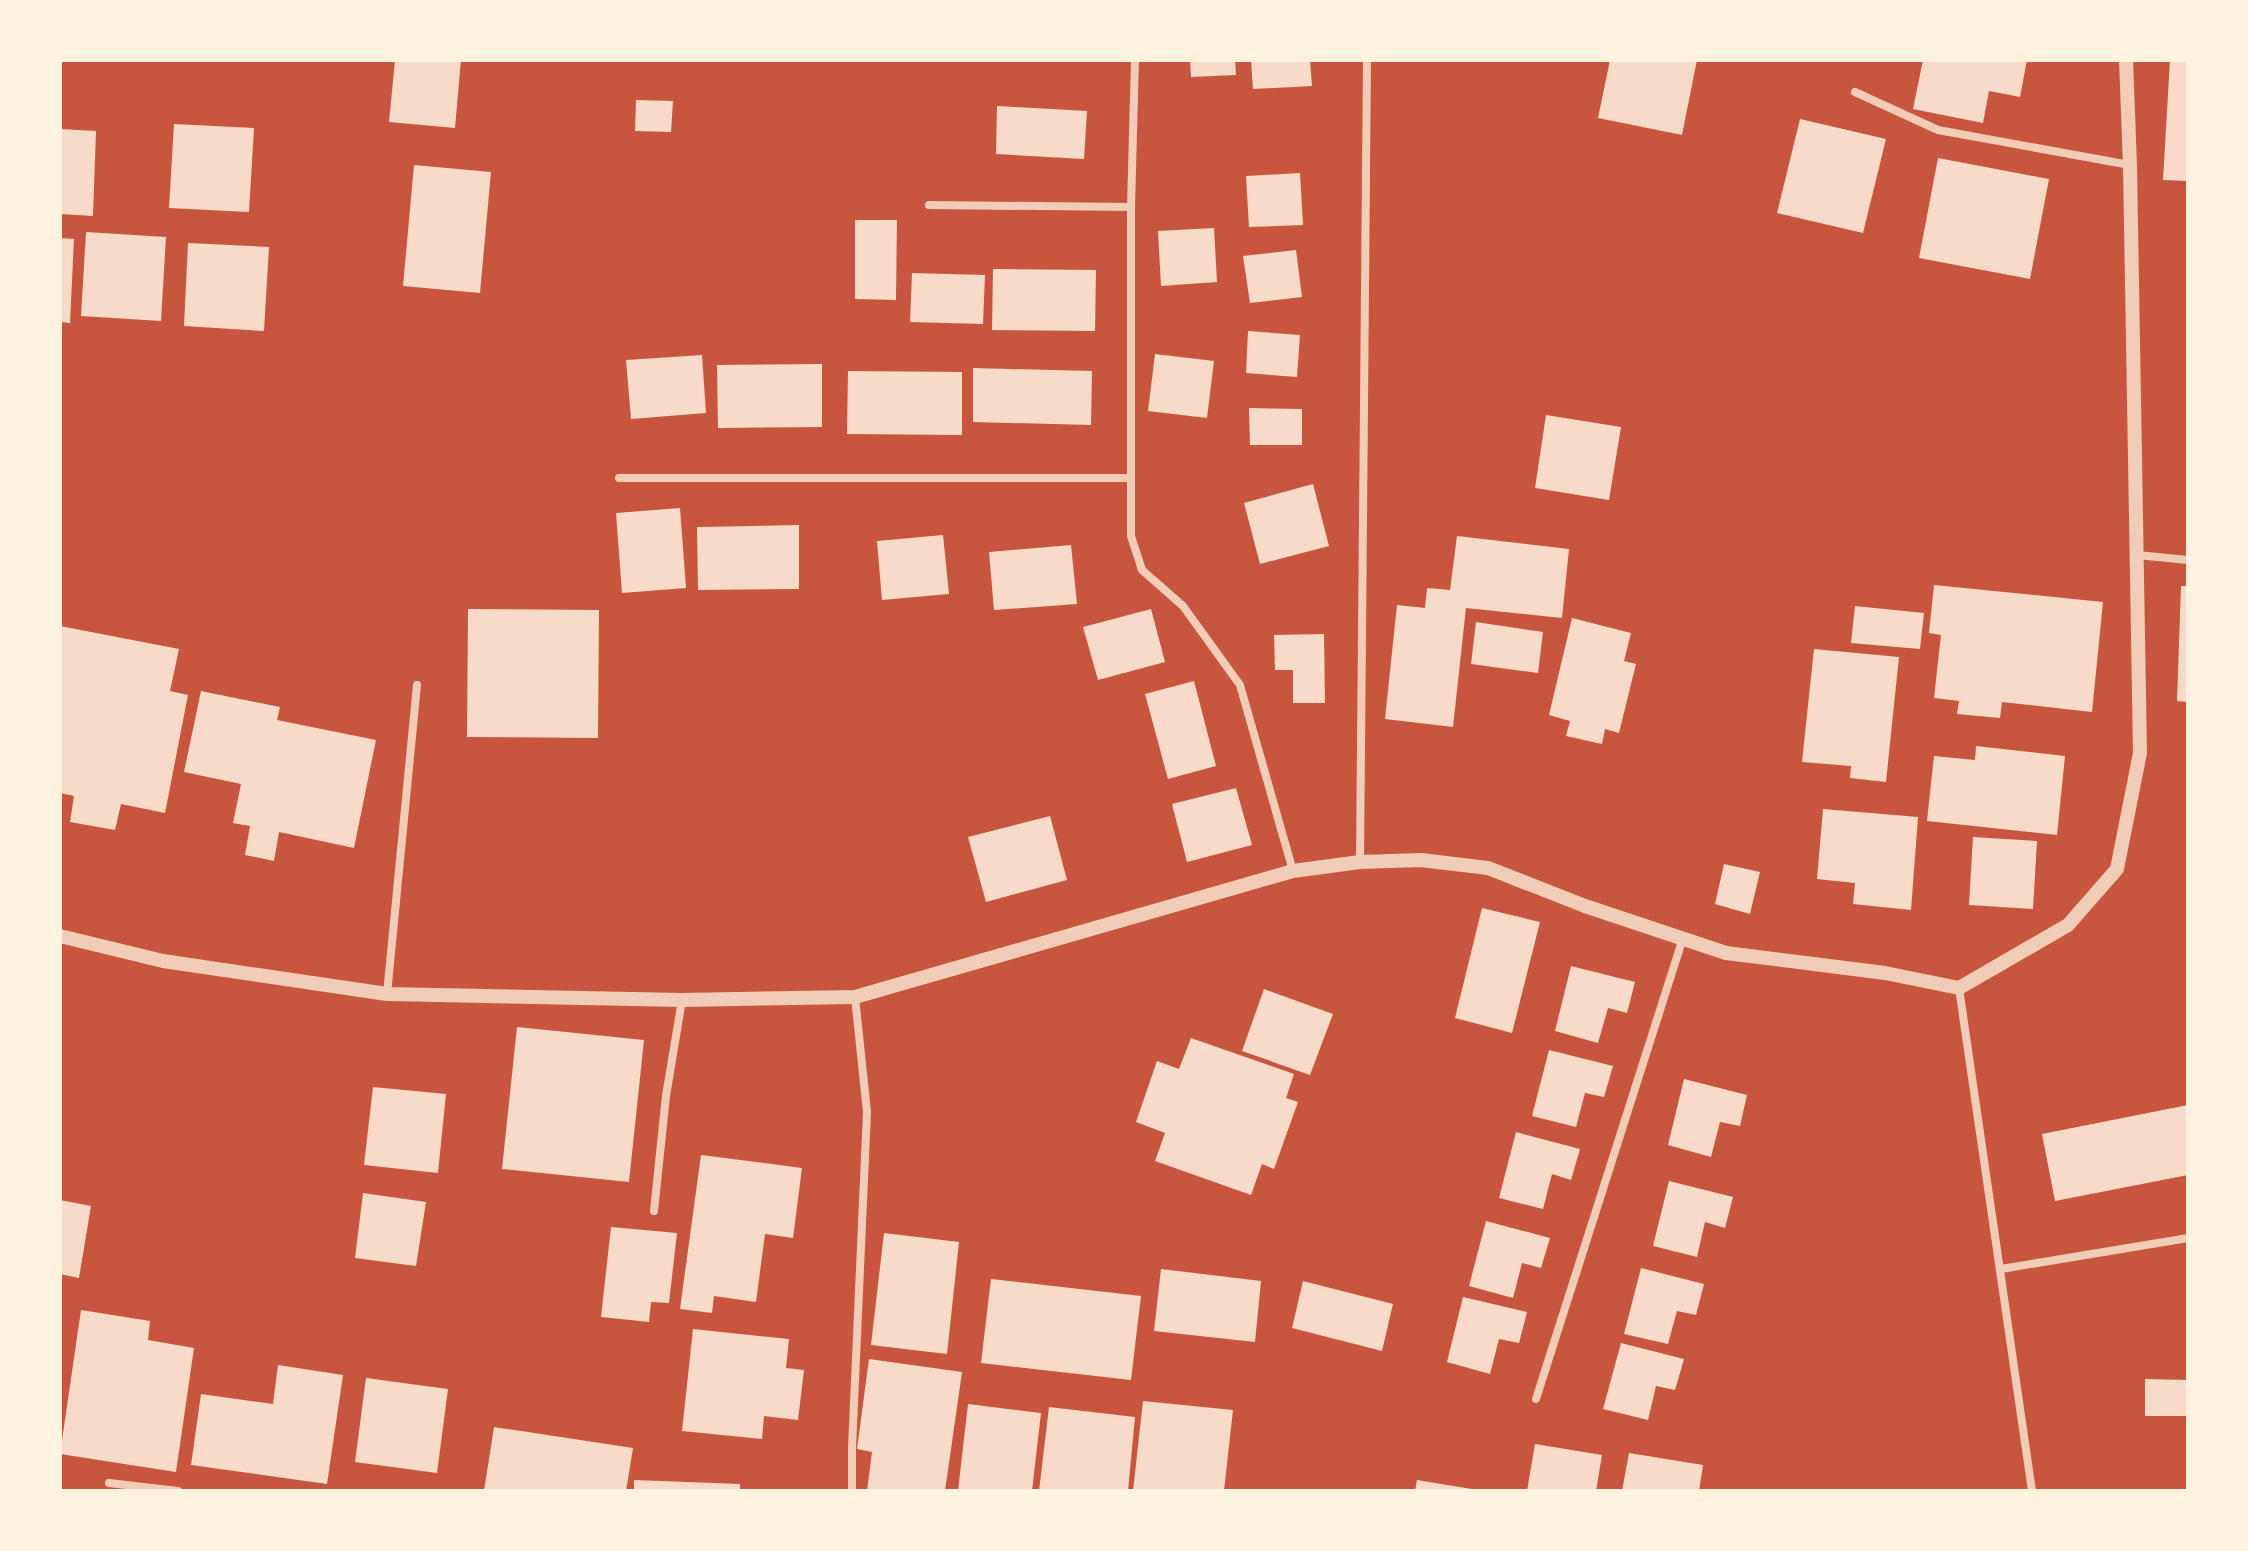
<svg xmlns="http://www.w3.org/2000/svg" width="2248" height="1551" font-family="Signika,sans-serif">
<style>
.building{fill:#f7dbc8}
.lines{fill:none;stroke-linecap:round;stroke-linejoin:round}
.minor{stroke:#f1ccb7;stroke-width:8}
.tertiary{stroke:#f1ccb7;stroke-width:14}
</style>
<rect width="100%" height="100%" fill="#c8553d"/>
<!-- building -->
<path class="building" d="M 395,60 L 461,60 L 455,128 L 389,122 Z
M 1190,60 L 1235,60 L 1236,75 L 1191,77 Z
M 1251,60 L 1310,60 L 1312,86 L 1253,89 Z
M 1610,60 L 1697,60 L 1682,135 L 1598,118 Z
M 1923,60 L 2027,60 L 2020,97 L 1989,91 L 1983,123 L 1913,109 Z
M 2170,60 L 2188,60 L 2188,181 L 2163,180 Z
M 636,100 L 673,101 L 671,132 L 635,131 Z
M 997,106 L 1087,111 L 1084,159 L 996,154 Z
M 1800,119 L 1886,139 L 1863,233 L 1777,213 Z
M 174,124 L 254,128 L 249,212 L 169,208 Z
M 60,129 L 96,131 L 93,216 L 60,214 Z
M 1938,158 L 2049,179 L 2030,279 L 1919,258 Z
M 414,165 L 491,172 L 480,293 L 403,286 Z
M 1300,173 L 1303,225 L 1249,227 L 1246,176 Z
M 855,220 L 897,220 L 896,300 L 855,299 Z
M 1214,228 L 1217,282 L 1161,286 L 1158,231 Z
M 86,232 L 166,237 L 161,321 L 81,316 Z
M 60,238 L 74,239 L 70,323 L 60,322 Z
M 188,243 L 269,247 L 264,331 L 184,326 Z
M 1296,250 L 1302,297 L 1250,303 L 1243,256 Z
M 993,269 L 1096,270 L 1095,331 L 992,330 Z
M 912,273 L 985,275 L 983,324 L 910,322 Z
M 1248,331 L 1300,335 L 1297,377 L 1246,373 Z
M 1155,354 L 1214,361 L 1207,418 L 1148,411 Z
M 702,355 L 706,413 L 631,419 L 626,360 Z
M 822,364 L 822,427 L 718,428 L 717,365 Z
M 973,368 L 1092,371 L 1091,425 L 973,422 Z
M 848,371 L 962,372 L 962,435 L 847,434 Z
M 1249,408 L 1302,409 L 1302,445 L 1250,445 Z
M 1546,415 L 1621,427 L 1609,500 L 1535,488 Z
M 1313,484 L 1329,546 L 1260,564 L 1244,503 Z
M 680,508 L 686,588 L 622,593 L 616,513 Z
M 799,525 L 799,589 L 698,590 L 697,527 Z
M 943,535 L 949,594 L 882,600 L 877,541 Z
M 1457,536 L 1569,549 L 1562,618 L 1466,608 L 1453,727 L 1385,719 L 1397,605 L 1425,608 L 1427,588 L 1450,590 Z
M 1071,545 L 1077,604 L 994,610 L 989,552 Z
M 1934,585 L 2103,602 L 2092,712 L 2002,702 L 2000,718 L 1957,714 L 1959,701 L 1934,698 L 1941,635 L 1929,633 Z
M 2181,586 L 2188,586 L 2188,702 L 2177,701 Z
M 1855,606 L 1924,613 L 1920,649 L 1851,643 Z
M 468,609 L 599,610 L 598,738 L 467,737 Z
M 1151,609 L 1165,662 L 1098,680 L 1083,627 Z
M 1572,618 L 1631,633 L 1624,661 L 1636,664 L 1619,733 L 1605,729 L 1602,744 L 1566,736 L 1570,721 L 1549,715 Z
M 1476,622 L 1543,632 L 1538,673 L 1471,664 Z
M 60,626 L 179,649 L 170,691 L 188,695 L 165,813 L 121,804 L 115,830 L 70,822 L 74,796 L 60,793 Z
M 1324,634 L 1325,703 L 1293,703 L 1293,670 L 1275,670 L 1274,635 Z
M 1814,649 L 1899,657 L 1886,782 L 1850,778 L 1851,766 L 1802,762 Z
M 1194,681 L 1216,766 L 1168,779 L 1145,694 Z
M 201,691 L 280,707 L 277,720 L 376,740 L 354,848 L 279,832 L 274,861 L 245,855 L 250,826 L 233,823 L 241,784 L 184,772 Z
M 1976,746 L 2065,756 L 2057,835 L 1927,821 L 1934,756 L 1975,760 Z
M 1236,788 L 1252,845 L 1187,862 L 1172,804 Z
M 1823,809 L 1918,817 L 1911,910 L 1853,904 L 1855,883 L 1817,879 Z
M 1050,816 L 1067,880 L 986,902 L 968,837 Z
M 1973,837 L 2037,841 L 2033,909 L 1969,905 Z
M 1724,864 L 1760,872 L 1750,914 L 1715,904 Z
M 1482,908 L 1540,922 L 1512,1033 L 1455,1018 Z
M 1571,966 L 1635,982 L 1627,1013 L 1608,1008 L 1598,1043 L 1555,1031 Z
M 1264,989 L 1333,1014 L 1310,1075 L 1242,1051 Z
M 517,1027 L 644,1040 L 629,1182 L 502,1169 Z
M 1191,1038 L 1294,1074 L 1286,1098 L 1298,1102 L 1274,1169 L 1262,1164 L 1251,1195 L 1155,1161 L 1165,1133 L 1136,1122 L 1157,1061 L 1179,1069 Z
M 1549,1050 L 1613,1066 L 1604,1097 L 1585,1093 L 1576,1127 L 1532,1116 Z
M 1684,1079 L 1747,1095 L 1740,1126 L 1720,1122 L 1711,1157 L 1668,1145 Z
M 373,1087 L 446,1094 L 438,1173 L 364,1165 Z
M 2188,1105 L 2188,1175 L 2055,1201 L 2042,1134 Z
M 1516,1132 L 1580,1149 L 1571,1180 L 1552,1174 L 1543,1209 L 1499,1198 Z
M 701,1155 L 802,1168 L 793,1238 L 765,1234 L 756,1302 L 714,1296 L 712,1313 L 680,1309 Z
M 1669,1181 L 1733,1197 L 1725,1228 L 1705,1222 L 1697,1257 L 1653,1246 Z
M 363,1193 L 426,1202 L 416,1266 L 355,1258 Z
M 60,1200 L 91,1206 L 79,1278 L 60,1274 Z
M 1486,1221 L 1550,1238 L 1541,1268 L 1522,1263 L 1513,1298 L 1469,1286 Z
M 611,1227 L 677,1233 L 669,1303 L 651,1302 L 649,1322 L 601,1317 Z
M 884,1233 L 959,1242 L 947,1354 L 871,1345 Z
M 1641,1268 L 1704,1284 L 1696,1315 L 1677,1311 L 1668,1344 L 1624,1334 Z
M 1161,1269 L 1261,1281 L 1255,1342 L 1154,1331 Z
M 991,1279 L 1141,1296 L 1131,1380 L 981,1363 Z
M 1303,1281 L 1393,1304 L 1382,1351 L 1292,1328 Z
M 1463,1297 L 1527,1312 L 1519,1343 L 1499,1339 L 1490,1374 L 1447,1362 Z
M 81,1310 L 150,1321 L 148,1340 L 194,1348 L 176,1472 L 60,1454 Z
M 693,1329 L 789,1339 L 786,1368 L 804,1370 L 798,1420 L 764,1416 L 762,1439 L 682,1431 Z
M 1621,1343 L 1684,1359 L 1675,1390 L 1656,1386 L 1648,1420 L 1603,1409 Z
M 869,1359 L 962,1372 L 945,1491 L 867,1491 L 872,1452 L 857,1449 Z
M 278,1365 L 343,1375 L 327,1484 L 191,1465 L 201,1394 L 273,1404 Z
M 366,1378 L 448,1389 L 437,1473 L 355,1462 Z
M 2145,1379 L 2188,1380 L 2188,1416 L 2145,1416 Z
M 1143,1401 L 1233,1410 L 1224,1491 L 1133,1491 Z
M 968,1404 L 1041,1413 L 1032,1491 L 958,1491 Z
M 1049,1407 L 1135,1417 L 1128,1491 L 1039,1491 Z
M 494,1427 L 633,1448 L 626,1491 L 484,1491 Z
M 1535,1444 L 1602,1455 L 1596,1491 L 1527,1491 Z
M 1629,1453 L 1703,1465 L 1699,1491 L 1622,1491 Z
M 634,1480 L 740,1484 L 740,1491 L 634,1491 Z
M 1417,1480 L 1472,1489 L 1472,1491 L 1415,1491 Z"/>
<g class="lines">
<!-- minor -->
<path class="minor" d="M 1135,60 L 1131,207 L 1131,536 L 1142,570 L 1183,606 L 1240,685 L 1293,871
M 1855,92 L 1938,130 L 2130,165
M 929,205 L 1131,207
M 619,478 L 1130,478
M 2137,555 L 2188,560
M 1360,862 L 1367,60
M 1959,988 L 2032,1491
M 387,994 L 417,685
M 654,1211 L 666,1096 L 682,1000
M 2001,1269 L 2188,1238
M 1536,1399 L 1683,938
M 109,1483 L 178,1491
M 852,1491 L 852,1448 L 867,1112 L 855,997"/>
<!-- tertiary -->
<path class="tertiary" d="M 60,936 L 163,961 L 387,994 L 682,1000 L 855,997 L 1293,871 L 1360,862 L 1421,860 L 1488,868 L 1585,906 L 1726,953 L 1885,973 L 1959,988 L 2068,925 L 2117,869 L 2140,753 L 2130,165 L 2126,60"/>
</g>
<!-- border -->
<rect width="2248" height="1551" fill="none" stroke="#fff3e0" stroke-width="124"/>
</svg>
